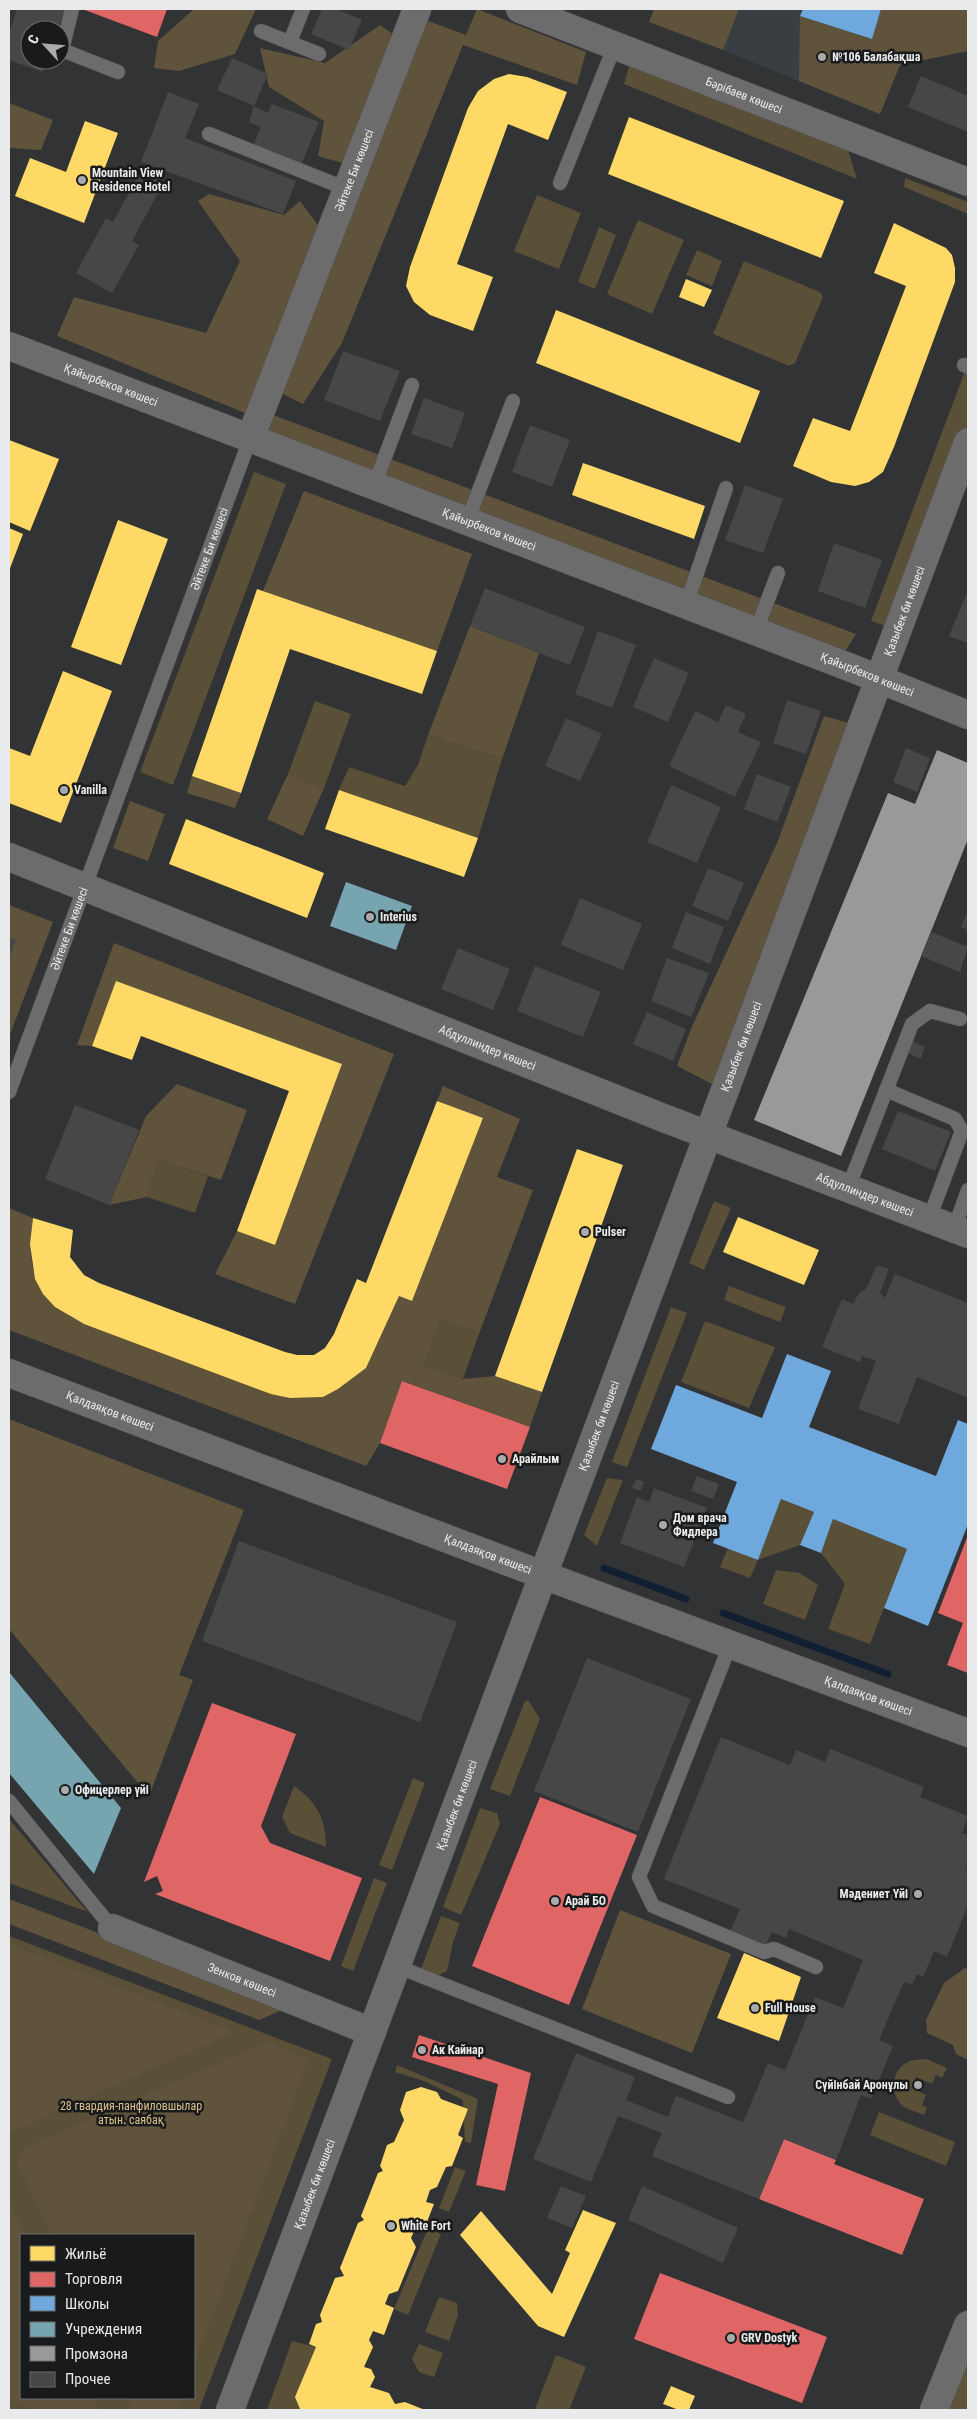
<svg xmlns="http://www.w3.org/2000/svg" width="977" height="2419" font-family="'Roboto Condensed',sans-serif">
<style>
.built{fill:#393e43}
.green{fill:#5a4f37;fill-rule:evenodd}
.forest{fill:#5f533c}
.homes{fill:#ffd966}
.shops{fill:#e06666}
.schools{fill:#6fa8dc}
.public{fill:#76a5af}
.industry{fill:#999}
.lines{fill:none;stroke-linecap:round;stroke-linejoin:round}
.stream{stroke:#121f32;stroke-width:7}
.building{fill:#474748}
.service-casing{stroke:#505052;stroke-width:15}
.minor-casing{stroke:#505052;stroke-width:29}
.tertiary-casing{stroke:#505052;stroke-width:29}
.secondary-casing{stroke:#505052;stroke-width:29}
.service{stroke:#6c6c6d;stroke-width:14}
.minor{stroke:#6c6c6d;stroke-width:28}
.tertiary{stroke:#6c6c6d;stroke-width:28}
.secondary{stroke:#6c6c6d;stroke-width:28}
.poi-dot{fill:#a9aaac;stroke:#191a1b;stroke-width:2}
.labels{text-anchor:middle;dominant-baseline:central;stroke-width:5;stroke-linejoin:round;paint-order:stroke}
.poi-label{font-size:12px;font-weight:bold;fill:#e9eaec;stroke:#191a1b;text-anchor:start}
.street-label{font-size:12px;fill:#e9eaec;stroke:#191a1b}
.park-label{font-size:12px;fill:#dbc18c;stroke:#191a1b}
</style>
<rect width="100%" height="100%" fill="#323334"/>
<!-- built -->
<path class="built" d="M 739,9 L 923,9 L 880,114 L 723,50 Z"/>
<!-- green -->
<path class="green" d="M 630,63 L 848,150 L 857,179 L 624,84 Z
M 905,178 L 968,202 L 968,214 L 904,187 Z
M 537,195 L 581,213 L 559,269 L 514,251 Z
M 638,220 L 684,240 L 652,314 L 607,294 Z
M 599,227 L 616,235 L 595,289 L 578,282 Z
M 697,250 L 722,261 L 712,286 L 686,275 Z
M 744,261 L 820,292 L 823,297 L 795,363 L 789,366 L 713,334 Z
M 968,363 L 968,425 L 892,628 L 871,621 Z
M 254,472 L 286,484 L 173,785 L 140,772 Z
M 315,701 L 351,714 L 324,788 L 288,774 Z
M 428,735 L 502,759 L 478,838 L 339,790 L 349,767 L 405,786 L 418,765 Z
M 159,1160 L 208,1176 L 195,1213 L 147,1197 Z
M 714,1201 L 731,1208 L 704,1270 L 689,1263 Z
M 729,1286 L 786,1307 L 780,1322 L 724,1300 Z
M 671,1307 L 687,1313 L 627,1467 L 612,1462 Z
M 441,1320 L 479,1334 L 463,1379 L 425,1365 Z
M 705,1321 L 775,1347 L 749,1408 L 681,1382 Z
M 607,1478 L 623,1480 L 597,1546 L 584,1535 Z
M 781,1499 L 814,1512 L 800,1545 L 758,1560 L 750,1578 L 720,1567 L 728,1548 L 758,1560 Z
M 833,1519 L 907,1549 L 870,1644 L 828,1629 L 845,1584 L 821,1553 Z
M 776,1570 L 800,1573 L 818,1585 L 805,1620 L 763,1604 Z
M 528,1700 L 540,1719 L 510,1796 L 490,1789 L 525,1701 Z
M 413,1778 L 425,1783 L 392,1870 L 379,1865 Z
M 294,1786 C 317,1802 326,1819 326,1847 L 290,1833 L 282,1817 Z
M 480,1808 L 497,1813 L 500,1824 L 461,1915 L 443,1907 Z
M 9,1819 L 78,1901 L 88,1912 L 9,1883 Z
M 374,1878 L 387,1883 L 353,1971 L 341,1966 Z
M 441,1916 L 460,1923 L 453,1942 L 447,1971 L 437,1976 L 421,1969 Z
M 9,1936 L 332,2059 L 199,2410 L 9,2410 ZM 21,2235 L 194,2235 L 194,2398 L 21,2398 Z
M 927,2059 L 947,2068 L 942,2078 L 936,2075 L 932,2084 L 916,2077 L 911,2088 L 926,2095 L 922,2105 L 927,2108 L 924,2115 C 918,2112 907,2110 902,2105 C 889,2093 892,2069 908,2062 C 913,2059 922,2060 927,2059 Z
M 397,2065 L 478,2099 L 471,2143 L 465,2142 L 463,2100 L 424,2081 L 395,2072 Z
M 879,2112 L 955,2142 L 946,2166 L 870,2135 Z
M 455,2167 L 466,2171 L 449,2212 L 439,2208 Z
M 428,2228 L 441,2234 L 408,2315 L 394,2309 Z
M 439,2297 L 457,2303 L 458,2315 L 449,2341 L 425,2332 Z
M 292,2341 L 316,2347 L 300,2408 L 305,2410 L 267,2410 Z
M 419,2344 L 443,2353 L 434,2377 L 419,2372 L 412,2359 Z
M 556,2355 L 586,2367 L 569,2410 L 539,2410 L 535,2409 Z"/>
<!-- forest -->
<path class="forest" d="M 194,9 L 256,9 L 235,54 L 179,71 L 154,68 L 158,41 Z
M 477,9 L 586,52 L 577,85 L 463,45 L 342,343 L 303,404 L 275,390 L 420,18 L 466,35 Z
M 654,9 L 739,9 L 723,50 L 649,22 Z
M 881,9 L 968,9 L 968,51 L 900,65 L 880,114 L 799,81 L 800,16 L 871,39 Z
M 380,25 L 398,38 L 346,164 L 318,156 L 324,121 L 269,87 L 260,48 L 325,63 Z
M 9,103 L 53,120 L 41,150 L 9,148 Z
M 209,194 L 284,215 L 300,201 L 323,232 L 245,413 L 57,336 L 74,297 L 206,333 L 240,261 L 198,201 Z
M 273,415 L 856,634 L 844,653 L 269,433 Z
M 304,491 L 472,554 L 437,651 L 263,591 Z
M 470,626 L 539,653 L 502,759 L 428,735 Z
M 824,716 L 849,723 L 714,1085 L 677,1066 L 691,1029 L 777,843 Z
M 288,774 L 324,788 L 303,836 L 267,819 Z
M 192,776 L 241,793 L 235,808 L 187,793 Z
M 130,801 L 165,814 L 148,861 L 113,848 Z
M 9,905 L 53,922 L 9,1037 Z
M 114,943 L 394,1054 L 295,1304 L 215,1274 L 237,1231 L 275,1245 L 342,1064 L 116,982 L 92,1046 L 77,1045 Z
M 177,1084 L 247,1110 L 221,1180 L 159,1160 L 147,1197 L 109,1205 L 146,1116 Z
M 443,1086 L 520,1119 L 497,1177 L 533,1190 L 479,1334 L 441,1320 L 425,1365 L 463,1379 L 495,1376 L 542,1392 L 530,1427 L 403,1381 L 380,1443 L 366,1466 L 9,1330 L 9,1208 L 33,1218 C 26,1272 35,1299 84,1324 L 290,1398 L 323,1397 L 338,1389 L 366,1368 L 399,1296 L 412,1301 L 483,1118 L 437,1101 Z
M 9,1419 L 244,1510 L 179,1675 L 193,1680 L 149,1796 L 9,1629 Z
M 9,1899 L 283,2003 L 280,2011 L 259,2020 L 9,1924 Z
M 620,1910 L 731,1954 L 692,2053 L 582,2009 Z
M 9,1944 L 234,2032 L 9,2133 Z
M 965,1968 L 968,1970 L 968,2060 L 956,2054 L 953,2045 L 927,2033 L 926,2020 L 944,1983 Z
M 267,2042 L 309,2059 L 194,2364 L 194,2235 L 51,2235 L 19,2166 L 19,2157 L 24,2148 Z
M 9,2199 L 24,2235 L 21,2235 L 21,2398 L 93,2398 L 98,2410 L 36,2410 L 9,2400 Z
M 968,2350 L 968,2410 L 944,2410 Z
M 127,2398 L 181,2398 L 176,2410 L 132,2410 Z"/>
<!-- homes -->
<path class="homes" d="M 509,74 L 527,77 L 567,92 L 548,140 L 508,124 L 457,264 L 493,277 L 473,331 L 430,315 L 414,302 L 406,286 L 410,267 L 468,108 L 478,91 L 494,79 Z
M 629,117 L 844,201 L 821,258 L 608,174 Z
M 85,121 L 118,133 L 84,223 L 15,196 L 30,158 L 66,172 Z
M 894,223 L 946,248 L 952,255 L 955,268 L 955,282 L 894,447 L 883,472 L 869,482 L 855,486 L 831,482 L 793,466 L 813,418 L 850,431 L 906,286 L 874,273 Z
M 686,279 L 712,290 L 704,307 L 679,297 Z
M 556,310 L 760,391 L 740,443 L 536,363 Z
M 9,440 L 59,459 L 30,531 L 9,522 Z
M 583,463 L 705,506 L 694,539 L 572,495 Z
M 118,520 L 168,539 L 121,665 L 71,647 Z
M 9,528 L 23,534 L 9,571 Z
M 257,589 L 437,651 L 422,694 L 290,649 L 241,793 L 192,776 Z
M 63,671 L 112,691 L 61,823 L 9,803 L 9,748 L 30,756 Z
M 339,790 L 478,838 L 464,877 L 325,829 Z
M 186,819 L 324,873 L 307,918 L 169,864 Z
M 116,981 L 342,1064 L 275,1245 L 237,1231 L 289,1091 L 141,1036 L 132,1060 L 92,1046 Z
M 437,1101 L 483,1118 L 412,1301 L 399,1296 L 366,1368 L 338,1389 L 323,1397 L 290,1398 L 271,1394 L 84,1324 L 55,1307 L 43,1294 L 35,1279 L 30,1244 L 33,1218 L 73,1230 L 70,1257 L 84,1275 L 99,1283 L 285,1352 L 297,1355 L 314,1355 L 325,1348 L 334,1334 L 357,1279 L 366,1283 Z
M 577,1149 L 623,1165 L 542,1392 L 495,1376 Z
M 738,1217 L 819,1250 L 804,1285 L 723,1252 Z
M 744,1953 L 801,1977 L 779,2041 L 717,2018 Z
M 421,2087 L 437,2092 L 441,2099 L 468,2109 L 458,2135 L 463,2138 L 452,2166 L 446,2167 L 437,2187 L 430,2190 L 426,2202 L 434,2204 L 423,2232 L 415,2229 L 411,2238 L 416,2247 L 398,2291 L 389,2294 L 385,2304 L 394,2308 L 384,2335 L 373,2331 L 369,2340 L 373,2347 L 364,2367 L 371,2369 L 375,2377 L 370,2387 L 389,2393 L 395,2404 L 405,2402 L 425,2410 L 300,2409 L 295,2397 L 316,2347 L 309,2344 L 316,2324 L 322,2322 L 320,2315 L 335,2278 L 344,2276 L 340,2268 L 358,2223 L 364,2220 L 361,2216 L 378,2173 L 383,2171 L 380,2166 L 387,2145 L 394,2142 L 404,2120 L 400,2110 L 406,2092 Z
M 583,2210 L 616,2223 L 564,2337 L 538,2326 L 460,2235 L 481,2211 L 552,2294 L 570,2253 L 565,2250 Z
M 671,2386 L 695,2396 L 689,2410 L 679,2410 L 663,2404 Z"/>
<!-- shops -->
<path class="shops" d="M 82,9 L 167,9 L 157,37 Z
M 402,1381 L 530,1427 L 507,1489 L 380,1443 Z
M 968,1535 L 968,1673 L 947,1665 L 963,1623 L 938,1613 Z
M 212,1703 L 296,1734 L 261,1826 L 270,1843 L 362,1878 L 330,1961 L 155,1894 L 163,1891 L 157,1876 L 144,1882 Z
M 540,1797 L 637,1835 L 569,2005 L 472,1966 Z
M 419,2035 L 531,2073 L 505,2191 L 476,2185 L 498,2084 L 412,2057 Z
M 784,2139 L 836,2160 L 834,2164 L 924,2199 L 902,2255 L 759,2199 Z
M 660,2273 L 827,2337 L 802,2403 L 634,2339 Z"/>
<!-- schools -->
<path class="schools" d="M 803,9 L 881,9 L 872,39 L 800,16 Z
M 787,1354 L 831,1371 L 809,1427 L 936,1476 L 958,1420 L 968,1424 L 968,1524 L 928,1626 L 884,1608 L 907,1549 L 833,1519 L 821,1553 L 800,1545 L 814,1512 L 781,1499 L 758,1560 L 713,1543 L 737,1482 L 651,1449 L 676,1385 L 762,1418 Z"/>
<!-- public -->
<path class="public" d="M 346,882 L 412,906 L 396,950 L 330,926 Z
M 9,1672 L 121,1808 L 94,1874 L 9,1773 Z"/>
<!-- industry -->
<path class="industry" d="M 937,750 L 968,763 L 968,839 L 841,1156 L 754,1120 L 888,793 L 915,804 Z"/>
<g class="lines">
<!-- stream -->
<path class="stream" d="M 604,1568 L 686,1599
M 723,1613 L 888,1674"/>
</g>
<!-- building -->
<path class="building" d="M 17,9 L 65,9 L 58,30 L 30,30 L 30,60 L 47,60 L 43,72 L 9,60 L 9,33 Z
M 322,9 L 336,9 L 362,20 L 349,50 L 311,34 Z
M 232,58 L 268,74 L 254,106 L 217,90 Z
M 921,76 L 968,96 L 968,132 L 908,107 Z
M 168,92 L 199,104 L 185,138 L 296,181 L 283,214 L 141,162 Z
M 272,104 L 319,122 L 301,165 L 253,146 L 261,127 L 249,122 L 254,106 L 268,113 Z
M 142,169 L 164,182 L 132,241 L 139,245 L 112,293 L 76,273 L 106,218 L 113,222 Z
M 343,351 L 400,371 L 380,421 L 324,400 Z
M 424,398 L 465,413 L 452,448 L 411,434 Z
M 530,425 L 570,440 L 552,487 L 512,472 Z
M 745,485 L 783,499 L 763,553 L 725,540 Z
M 834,543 L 882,560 L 865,608 L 818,591 Z
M 485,588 L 585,627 L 570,665 L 470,626 Z
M 968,590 L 968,643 L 949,636 Z
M 598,631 L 636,645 L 612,708 L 575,694 Z
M 654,658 L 689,673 L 668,722 L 633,707 Z
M 787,700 L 821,711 L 806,754 L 773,743 Z
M 726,705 L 746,714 L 738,732 L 761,742 L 735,797 L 669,766 L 695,711 L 718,722 Z
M 566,718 L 602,734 L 580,781 L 545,766 Z
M 906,748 L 930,758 L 917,792 L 893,782 Z
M 757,774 L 791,787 L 777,822 L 744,809 Z
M 671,785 L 721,807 L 697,863 L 647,842 Z
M 708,868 L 744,883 L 728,921 L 692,906 Z
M 580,898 L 642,924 L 623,970 L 561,945 Z
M 968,910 L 968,930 L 961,927 Z
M 686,912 L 724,927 L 710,964 L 672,948 Z
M 931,932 L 968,947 L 960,972 L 921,956 Z
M 9,937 L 16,940 L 9,959 Z
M 458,948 L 510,969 L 493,1010 L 441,989 Z
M 667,958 L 709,973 L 691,1017 L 651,1001 Z
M 535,966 L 601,992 L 583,1037 L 517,1011 Z
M 647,1012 L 686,1029 L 673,1061 L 633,1044 Z
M 913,1041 L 925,1047 L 921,1059 L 908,1053 Z
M 75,1105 L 139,1130 L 109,1205 L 45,1179 Z
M 898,1111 L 951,1132 L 935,1171 L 882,1149 Z
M 877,1265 L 889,1269 L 880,1293 L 885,1298 L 895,1274 L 968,1303 L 968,1398 L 917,1377 L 899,1424 L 858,1409 L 876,1361 L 862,1356 L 860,1362 L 822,1347 L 842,1299 L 853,1304 L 859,1293 L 866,1289 Z
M 697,1476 L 719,1484 L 713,1499 L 691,1491 Z
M 636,1479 L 644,1482 L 641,1491 L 632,1488 Z
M 654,1488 L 707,1508 L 684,1567 L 620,1543 L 637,1497 L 649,1502 Z
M 239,1541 L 457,1622 L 420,1722 L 202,1641 Z
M 587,1658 L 691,1699 L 638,1832 L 534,1791 Z
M 721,1737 L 790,1765 L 796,1750 L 825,1762 L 830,1749 L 924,1787 L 920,1797 L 968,1816 L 962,1833 L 968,1835 L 968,1864 L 966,1870 L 968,1871 L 968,1905 L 947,1957 L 934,1951 L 923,1977 L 917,1974 L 912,1985 L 904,1982 L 879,2040 L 893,2046 L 871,2099 L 861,2095 L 836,2160 L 784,2139 L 759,2199 L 652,2156 L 662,2133 L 618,2116 L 591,2182 L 533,2159 L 576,2053 L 635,2077 L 626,2100 L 668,2117 L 676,2096 L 743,2122 L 768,2063 L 785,2070 L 815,1997 L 843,2008 L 863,1960 L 789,1929 L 786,1938 L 772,1932 L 765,1947 L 730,1932 L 740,1909 L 664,1879 Z
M 561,2186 L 586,2196 L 572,2228 L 547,2218 Z
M 642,2186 L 738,2228 L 723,2263 L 628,2220 Z"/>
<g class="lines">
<!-- service casing -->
<g class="service-casing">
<g id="service">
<path d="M 72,9 L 62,50 L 118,72"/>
<path d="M 261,31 L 319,54"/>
<path d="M 290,42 L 303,9"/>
<path d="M 209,134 L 347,189"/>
<path d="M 560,183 L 615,45"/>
<path d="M 964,365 L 968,367"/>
<path d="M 374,486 L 412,385"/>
<path d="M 467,522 L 513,401"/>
<path d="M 686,605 L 726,488"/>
<path d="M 756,631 L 778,573"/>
<path d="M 886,1090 L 955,1119 L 962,1131 L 929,1219"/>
<path id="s1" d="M 9,1092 L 250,439"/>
<path d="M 848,1188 L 912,1024 L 930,1011 L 960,1019"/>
<path d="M 954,1229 L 968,1190"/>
<path d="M 730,1645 L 639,1877 L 653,1906 L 764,1952 L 774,1949 L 816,1967"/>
<path d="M 9,1801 L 112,1928"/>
<path d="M 396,1966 L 728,2097"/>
</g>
</g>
<!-- minor casing -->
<g class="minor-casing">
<g id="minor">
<path id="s2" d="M 250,439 L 417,9"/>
<path id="s3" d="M 9,857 L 661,1117 L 968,1234"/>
<path id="s4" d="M 112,1928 L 372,2032"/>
</g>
</g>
<!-- tertiary casing -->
<g class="tertiary-casing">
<g id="tertiary">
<path id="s5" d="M 520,9 L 968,182"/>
<path id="s6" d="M 9,1373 L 543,1575 L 968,1733"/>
<path id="s7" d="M 230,2410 L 968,442"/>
</g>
</g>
<!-- secondary casing -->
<g class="secondary-casing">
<g id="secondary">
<path id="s8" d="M 9,346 L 854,669 L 968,715"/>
<path d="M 934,2410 L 968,2325"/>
</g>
</g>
<!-- service -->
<use href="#service" class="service"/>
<!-- minor -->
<use href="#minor" class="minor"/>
<!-- tertiary -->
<use href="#tertiary" class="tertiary"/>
<!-- secondary -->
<use href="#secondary" class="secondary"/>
</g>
<!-- markers -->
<g class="poi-dot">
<circle cx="822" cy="57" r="5"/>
<circle cx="82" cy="180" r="5"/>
<circle cx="64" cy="790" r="5"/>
<circle cx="370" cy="917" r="5"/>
<circle cx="585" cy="1232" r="5"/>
<circle cx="502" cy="1459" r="5"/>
<circle cx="663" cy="1525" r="5"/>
<circle cx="65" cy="1790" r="5"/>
<circle cx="918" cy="1894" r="5"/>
<circle cx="555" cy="1901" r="5"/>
<circle cx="755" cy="2008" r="5"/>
<circle cx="422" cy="2050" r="5"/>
<circle cx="918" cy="2085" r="5"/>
<circle cx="391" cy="2226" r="5"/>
<circle cx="731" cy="2338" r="5"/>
</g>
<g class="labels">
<!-- poi labels -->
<g class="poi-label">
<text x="832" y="57">№106 Балабақша</text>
<text x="92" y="173">Mountain View<tspan x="92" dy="14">Residence Hotel</tspan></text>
<text x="74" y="790">Vanilla</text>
<text x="380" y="917">Interius</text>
<text x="595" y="1232">Pulser</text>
<text x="512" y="1459">Арайлым</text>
<text x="673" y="1518">Дом врача<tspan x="673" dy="14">Фидлера</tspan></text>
<text x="75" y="1790">Офицерлер үйі</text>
<text x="908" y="1894" text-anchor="end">Мәдениет Үйі</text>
<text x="565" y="1901">Арай БО</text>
<text x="765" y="2008">Full House</text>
<text x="432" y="2050">Ак Кайнар</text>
<text x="908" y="2085" text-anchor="end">Сүйінбай Аронұлы</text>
<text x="401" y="2226">White Fort</text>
<text x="741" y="2338">GRV Dostyk</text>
</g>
<!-- street labels -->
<g class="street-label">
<text stroke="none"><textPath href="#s5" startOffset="240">Бәрібаев көшесі</textPath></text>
<text stroke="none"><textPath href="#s2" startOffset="288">Әйтеке Би көшесі</textPath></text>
<text stroke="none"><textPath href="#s8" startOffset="109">Қайырбеков көшесі</textPath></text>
<text stroke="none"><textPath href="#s8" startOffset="514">Қайырбеков көшесі</textPath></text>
<text stroke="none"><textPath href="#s1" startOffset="579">Әйтеке Би көшесі</textPath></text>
<text stroke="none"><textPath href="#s7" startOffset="1921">Қазыбек би көшесі</textPath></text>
<text stroke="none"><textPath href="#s8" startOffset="919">Қайырбеков көшесі</textPath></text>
<text stroke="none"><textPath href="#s1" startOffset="174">Әйтеке Би көшесі</textPath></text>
<text stroke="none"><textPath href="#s7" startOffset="1456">Қазыбек би көшесі</textPath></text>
<text stroke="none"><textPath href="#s3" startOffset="515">Абдуллиндер көшесі</textPath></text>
<text stroke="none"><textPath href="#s3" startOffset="920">Абдуллиндер көшесі</textPath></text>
<text stroke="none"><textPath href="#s6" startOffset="108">Қалдаяқов көшесі</textPath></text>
<text stroke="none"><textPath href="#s7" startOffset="1051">Қазыбек би көшесі</textPath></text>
<text stroke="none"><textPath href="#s6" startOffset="512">Қалдаяқов көшесі</textPath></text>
<text stroke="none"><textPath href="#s6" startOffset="918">Қалдаяқов көшесі</textPath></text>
<text stroke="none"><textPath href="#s7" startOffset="646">Қазыбек би көшесі</textPath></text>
<text stroke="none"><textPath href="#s4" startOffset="140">Зенков көшесі</textPath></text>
<text stroke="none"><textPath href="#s7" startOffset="241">Қазыбек би көшесі</textPath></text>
</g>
<!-- park labels -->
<g class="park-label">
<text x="131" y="2106">28 гвардия-панфиловшылар<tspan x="131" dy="14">атын. саябақ</tspan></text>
</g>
</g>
<!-- border -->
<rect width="977" height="2419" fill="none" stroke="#e9eaec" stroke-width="20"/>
<!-- legend -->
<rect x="20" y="2234" width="175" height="165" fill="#191a1b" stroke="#6c6d6f"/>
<rect x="30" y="2246" width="25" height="15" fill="#ffd966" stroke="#6c6d6f"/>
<text x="65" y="2259" font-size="15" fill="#e9eaec">Жильё</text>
<rect x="30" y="2272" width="25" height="15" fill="#e06666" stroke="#6c6d6f"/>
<text x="65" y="2284" font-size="15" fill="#e9eaec">Торговля</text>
<rect x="30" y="2296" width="25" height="15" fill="#6fa8dc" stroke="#6c6d6f"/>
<text x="65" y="2309" font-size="15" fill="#e9eaec">Школы</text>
<rect x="30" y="2322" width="25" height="15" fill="#76a5af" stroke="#6c6d6f"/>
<text x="65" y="2334" font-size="15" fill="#e9eaec">Учреждения</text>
<rect x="30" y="2346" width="25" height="15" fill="#999999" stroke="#6c6d6f"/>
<text x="65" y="2359" font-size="15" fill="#e9eaec">Промзона</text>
<rect x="30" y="2372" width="25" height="15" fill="#474748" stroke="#6c6d6f"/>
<text x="65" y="2384" font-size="15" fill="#e9eaec">Прочее</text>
<!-- north arrow -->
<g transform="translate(45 45) rotate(296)"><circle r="24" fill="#191a1b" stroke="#6c6d6f"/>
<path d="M0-4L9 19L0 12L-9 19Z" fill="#a9aaac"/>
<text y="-8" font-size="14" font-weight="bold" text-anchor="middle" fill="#e9eaec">С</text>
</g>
</svg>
